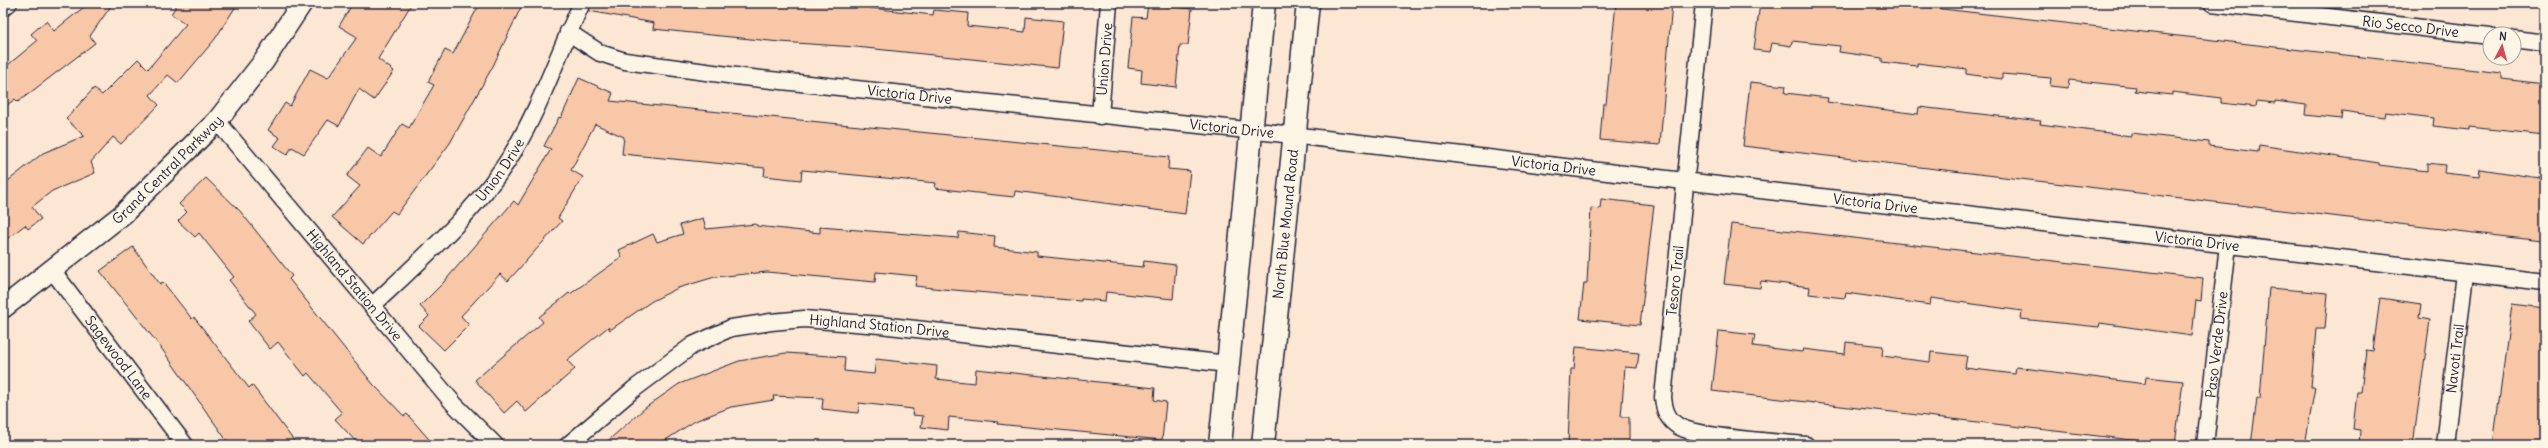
<svg xmlns="http://www.w3.org/2000/svg" width="2548" height="448" font-family="Delius,sans-serif">
<style>
.building{fill:#f8c7a8;stroke:#22223b}
.lines{fill:none;stroke-linecap:round;stroke-linejoin:round}
.minor-casing{stroke:#22223b;stroke-width:19}
.tertiary-casing{stroke:#22223b;stroke-width:23}
.secondary-casing{stroke:#22223b;stroke-width:25}
.minor{stroke:#fcf5e5;stroke-width:16}
.tertiary{stroke:#fcf5e5;stroke-width:20}
.secondary{stroke:#fcf5e5;stroke-width:22}
.labels{text-anchor:middle;dominant-baseline:central;stroke-width:3;stroke-linejoin:round;paint-order:stroke}
.street-label{font-size:14px;fill:#22223b;stroke:#fcf5e5}
</style>
<rect width="100%" height="100%" fill="#fbe7d3"/>
<filter id="ink" filterUnits="userSpaceOnUse"><feTurbulence type="fractalNoise" baseFrequency=".025" numOctaves="2"/><feDisplacementMap in="SourceGraphic" scale="8" xChannelSelector="R" yChannelSelector="G"/><feConvolveMatrix kernelMatrix="1 2 1 2 8 2 1 2 1" color-interpolation-filters="sRGB"/></filter>
<g filter="url(#ink)">
<!-- building -->
<path class="building" d="M 89,3 L 113,3 L 90,36 L 95,43 L 18,102 L 15,99 L 3,108 L 3,69 L 37,41 L 31,34 L 46,21 L 54,31 Z
M 178,3 L 238,3 L 215,39 L 178,83 L 168,75 L 150,95 L 159,105 L 121,144 L 113,137 L 91,162 L 95,173 L 52,191 L 32,207 L 41,219 L 28,229 L 25,225 L 3,242 L 3,185 L 43,153 L 84,136 L 66,119 L 94,88 L 102,95 L 138,59 L 148,69 L 186,24 L 171,14 Z
M 353,3 L 412,3 L 378,59 L 394,71 L 374,100 L 359,89 L 339,126 L 328,120 L 304,154 L 292,147 L 287,155 L 274,146 L 280,138 L 268,130 L 285,103 L 290,106 L 310,69 L 328,78 L 357,37 L 339,26 Z
M 480,3 L 523,3 L 493,66 L 450,143 L 397,214 L 392,211 L 363,244 L 332,217 L 360,186 L 347,176 L 368,148 L 381,157 L 402,124 L 409,128 L 434,85 L 428,82 L 445,50 L 453,54 Z
M 591,3 L 826,3 L 933,15 L 934,10 L 968,13 L 967,26 L 1025,32 L 1026,17 L 1063,21 L 1058,68 L 856,47 L 780,42 L 653,29 L 654,23 L 589,11 Z
M 1616,3 L 1672,3 L 1660,145 L 1600,140 L 1603,104 L 1606,104 Z
M 1760,3 L 1890,3 L 2502,73 L 2502,79 L 2545,84 L 2545,135 L 2469,127 L 2469,130 L 2433,126 L 2434,118 L 2385,112 L 2384,117 L 2342,111 L 2341,119 L 2305,115 L 2306,105 L 2275,101 L 2275,103 L 2257,101 L 2256,107 L 2221,103 L 2221,98 L 2172,92 L 2172,95 L 2135,91 L 2136,87 L 2088,82 L 2069,80 L 2068,88 L 2050,86 L 2051,78 L 2002,74 L 2002,79 L 1966,74 L 1966,69 L 1917,63 L 1917,66 L 1882,62 L 1882,58 L 1839,52 L 1840,46 L 1792,41 L 1791,46 L 1772,43 L 1770,52 L 1754,50 Z
M 1148,4 L 1192,9 L 1188,45 L 1180,45 L 1176,87 L 1141,83 L 1142,70 L 1128,68 L 1133,17 L 1146,18 Z
M 579,78 L 613,93 L 610,101 L 1169,157 L 1168,169 L 1190,171 L 1185,214 L 1015,191 L 1014,197 L 977,193 L 935,188 L 936,183 L 845,174 L 802,170 L 801,180 L 764,176 L 765,168 L 622,154 L 624,137 L 595,124 L 571,170 L 583,177 L 558,218 L 562,221 L 508,281 L 500,274 L 461,316 L 469,325 L 444,350 L 419,326 L 429,316 L 420,306 L 443,283 L 514,201 L 518,205 L 551,149 L 544,146 L 559,117 L 561,118 Z
M 1750,82 L 1786,86 L 1785,93 L 1828,98 L 1827,102 L 1918,114 L 1919,107 L 2041,121 L 2040,124 L 2131,136 L 2131,133 L 2209,142 L 2209,146 L 2258,152 L 2259,145 L 2379,163 L 2379,165 L 2427,171 L 2427,163 L 2445,165 L 2444,173 L 2480,177 L 2481,169 L 2545,179 L 2545,212 L 2542,241 L 1743,146 Z
M 206,178 L 240,211 L 292,276 L 289,279 L 373,384 L 404,416 L 407,414 L 434,445 L 359,445 L 335,419 L 342,413 L 308,373 L 305,376 L 278,342 L 270,349 L 248,321 L 256,314 L 229,280 L 234,277 L 199,233 L 195,237 L 178,221 L 187,212 L 179,204 Z
M 1601,199 L 1654,205 L 1640,325 L 1580,319 L 1584,283 L 1587,283 L 1591,208 L 1600,209 Z
M 703,218 L 706,229 L 756,224 L 757,226 L 820,233 L 820,227 L 958,238 L 959,232 L 995,236 L 994,247 L 1037,252 L 1037,256 L 1143,267 L 1144,261 L 1176,265 L 1173,299 L 1106,292 L 1105,301 L 1081,299 L 1081,301 L 942,289 L 915,286 L 917,276 L 876,272 L 875,282 L 767,272 L 715,277 L 678,288 L 652,301 L 610,330 L 608,327 L 567,360 L 575,369 L 526,412 L 517,401 L 504,413 L 475,380 L 543,322 L 539,317 L 569,293 L 570,294 L 622,257 L 619,250 L 653,234 L 657,242 L 683,234 L 680,225 Z
M 1731,224 L 2203,278 L 2201,301 L 2196,300 L 2192,336 L 2100,323 L 2099,327 L 2021,319 L 2022,311 L 1931,298 L 1930,305 L 1846,293 L 1845,298 L 1809,294 L 1810,287 L 1761,281 L 1760,288 L 1724,284 Z
M 133,247 L 160,284 L 163,282 L 192,319 L 194,317 L 249,388 L 252,385 L 297,445 L 230,445 L 159,345 L 100,271 Z
M 2269,288 L 2328,293 L 2325,329 L 2316,329 L 2311,387 L 2315,387 L 2305,445 L 2251,445 L 2257,398 L 2260,398 Z
M 2380,298 L 2421,304 L 2419,318 L 2430,320 L 2413,445 L 2359,445 L 2360,430 L 2353,429 L 2357,392 L 2361,392 L 2366,350 L 2373,351 Z
M 2512,304 L 2545,308 L 2545,445 L 2493,445 Z
M 1719,331 L 1755,335 L 1753,346 L 1802,352 L 1803,349 L 1845,354 L 1846,342 L 1883,346 L 1882,356 L 1930,362 L 1931,352 L 1967,356 L 1965,368 L 2015,374 L 2016,367 L 2145,384 L 2146,377 L 2183,381 L 2175,445 L 1712,391 Z
M 1576,347 L 1639,353 L 1637,368 L 1625,367 L 1621,417 L 1629,417 L 1629,445 L 1568,445 L 1571,369 L 1574,369 Z
M 786,353 L 845,357 L 844,371 L 874,374 L 876,359 L 937,366 L 936,379 L 975,383 L 976,369 L 1155,388 L 1154,400 L 1166,402 L 1162,440 L 997,424 L 998,422 L 949,417 L 948,430 L 921,427 L 923,416 L 912,415 L 913,409 L 859,403 L 858,413 L 822,409 L 823,398 L 773,396 L 774,400 L 731,407 L 695,421 L 658,445 L 603,445 L 645,408 L 679,384 L 739,361 Z"/>
<g class="lines">
<!-- minor casing -->
<g class="minor-casing">
<g id="minor">
<path d="M 1704,3 L 1663,397 C 1664,409 1667,419 1678,426 C 1697,438 1779,442 1806,445"/>
<path id="s1" d="M 2212,3 L 2490,36"/>
<path d="M 3,8 L 9,3"/>
<path id="s2" d="M 568,32 L 600,53 L 625,61 L 743,77 L 1275,133 L 2545,282"/>
<path d="M 2514,39 L 2545,43"/>
<path id="s3" d="M 1100,116 L 1109,3"/>
<path id="s4" d="M 217,121 L 454,404 L 495,445"/>
<path id="s5" d="M 52,270 L 185,445"/>
<path id="s6" d="M 373,305 C 422,259 481,207 515,149 C 542,103 559,51 582,3"/>
<path id="s7" d="M 568,445 L 634,389 L 693,345 L 731,328 L 771,322 L 804,319 L 880,325 L 1228,364"/>
<path id="s8" d="M 2205,445 L 2228,245"/>
<path id="s9" d="M 2445,445 L 2465,273"/>
</g>
</g>
<!-- tertiary casing -->
<g class="tertiary-casing">
<g id="tertiary">
<path id="s10" d="M 3,308 L 123,214 L 217,121 L 264,61 L 302,3"/>
</g>
</g>
<!-- secondary casing -->
<g class="secondary-casing">
<g id="secondary">
<path d="M 1220,445 L 1264,3"/>
<path id="s11" d="M 1263,445 L 1308,3"/>
</g>
</g>
<!-- minor -->
<use href="#minor" class="minor"/>
<!-- tertiary -->
<use href="#tertiary" class="tertiary"/>
<!-- secondary -->
<use href="#secondary" class="secondary"/>
</g>
</g>
<g class="labels">
<!-- street labels -->
<g class="street-label">
<text stroke="none"><textPath href="#s1" startOffset="200">Rio Secco Drive</textPath></text>
<text stroke="none"><textPath href="#s3" startOffset="57">Union Drive</textPath></text>
<text stroke="none"><textPath href="#s2" startOffset="351">Victoria Drive</textPath></text>
<text stroke="none"><textPath href="#s2" startOffset="675">Victoria Drive</textPath></text>
<text stroke="none"><textPath href="#s2" startOffset="999">Victoria Drive</textPath></text>
<text stroke="none"><textPath href="#s6" startOffset="186">Union Drive</textPath></text>
<text stroke="none"><textPath href="#s10" startOffset="215">Grand Central Parkway</textPath></text>
<text stroke="none"><textPath href="#s2" startOffset="1323">Victoria Drive</textPath></text>
<text stroke="none"><textPath href="#s11" startOffset="222">North Blue Mound Road</textPath></text>
<text stroke="none"><textPath href="#s2" startOffset="1647">Victoria Drive</textPath></text>
<text transform="translate(1675 281) rotate(-84)">Tesoro Trail</text>
<text stroke="none"><textPath href="#s4" startOffset="214">Highland Station Drive</textPath></text>
<text stroke="none"><textPath href="#s7" startOffset="351">Highland Station Drive</textPath></text>
<text stroke="none"><textPath href="#s8" startOffset="101">Paso Verde Drive</textPath></text>
<text stroke="none"><textPath href="#s5" startOffset="110">Sagewood Lane</textPath></text>
<text stroke="none"><textPath href="#s9" startOffset="87">Navoti Trail</textPath></text>
</g>
</g>
<!-- margin -->
<rect width="2548" height="448" fill="none" stroke="#fcf5e5" stroke-width="16"/>
<rect x="8" y="8" width="2532" height="432" fill="none" stroke="#22223b" stroke-width="1.5" filter="url(#ink)"/>
<!-- north arrow -->
<g transform="translate(2502 46) rotate(6)"><circle r="19" fill="#fcf5e5" stroke="#a5a1a1"/>
<path d="M0-3L7 15L0 10L-7 15Z" fill="#d1495b"/>
<text y="-6" font-size="11" font-weight="bold" text-anchor="middle" fill="#22223b">N</text>
</g>
</svg>
